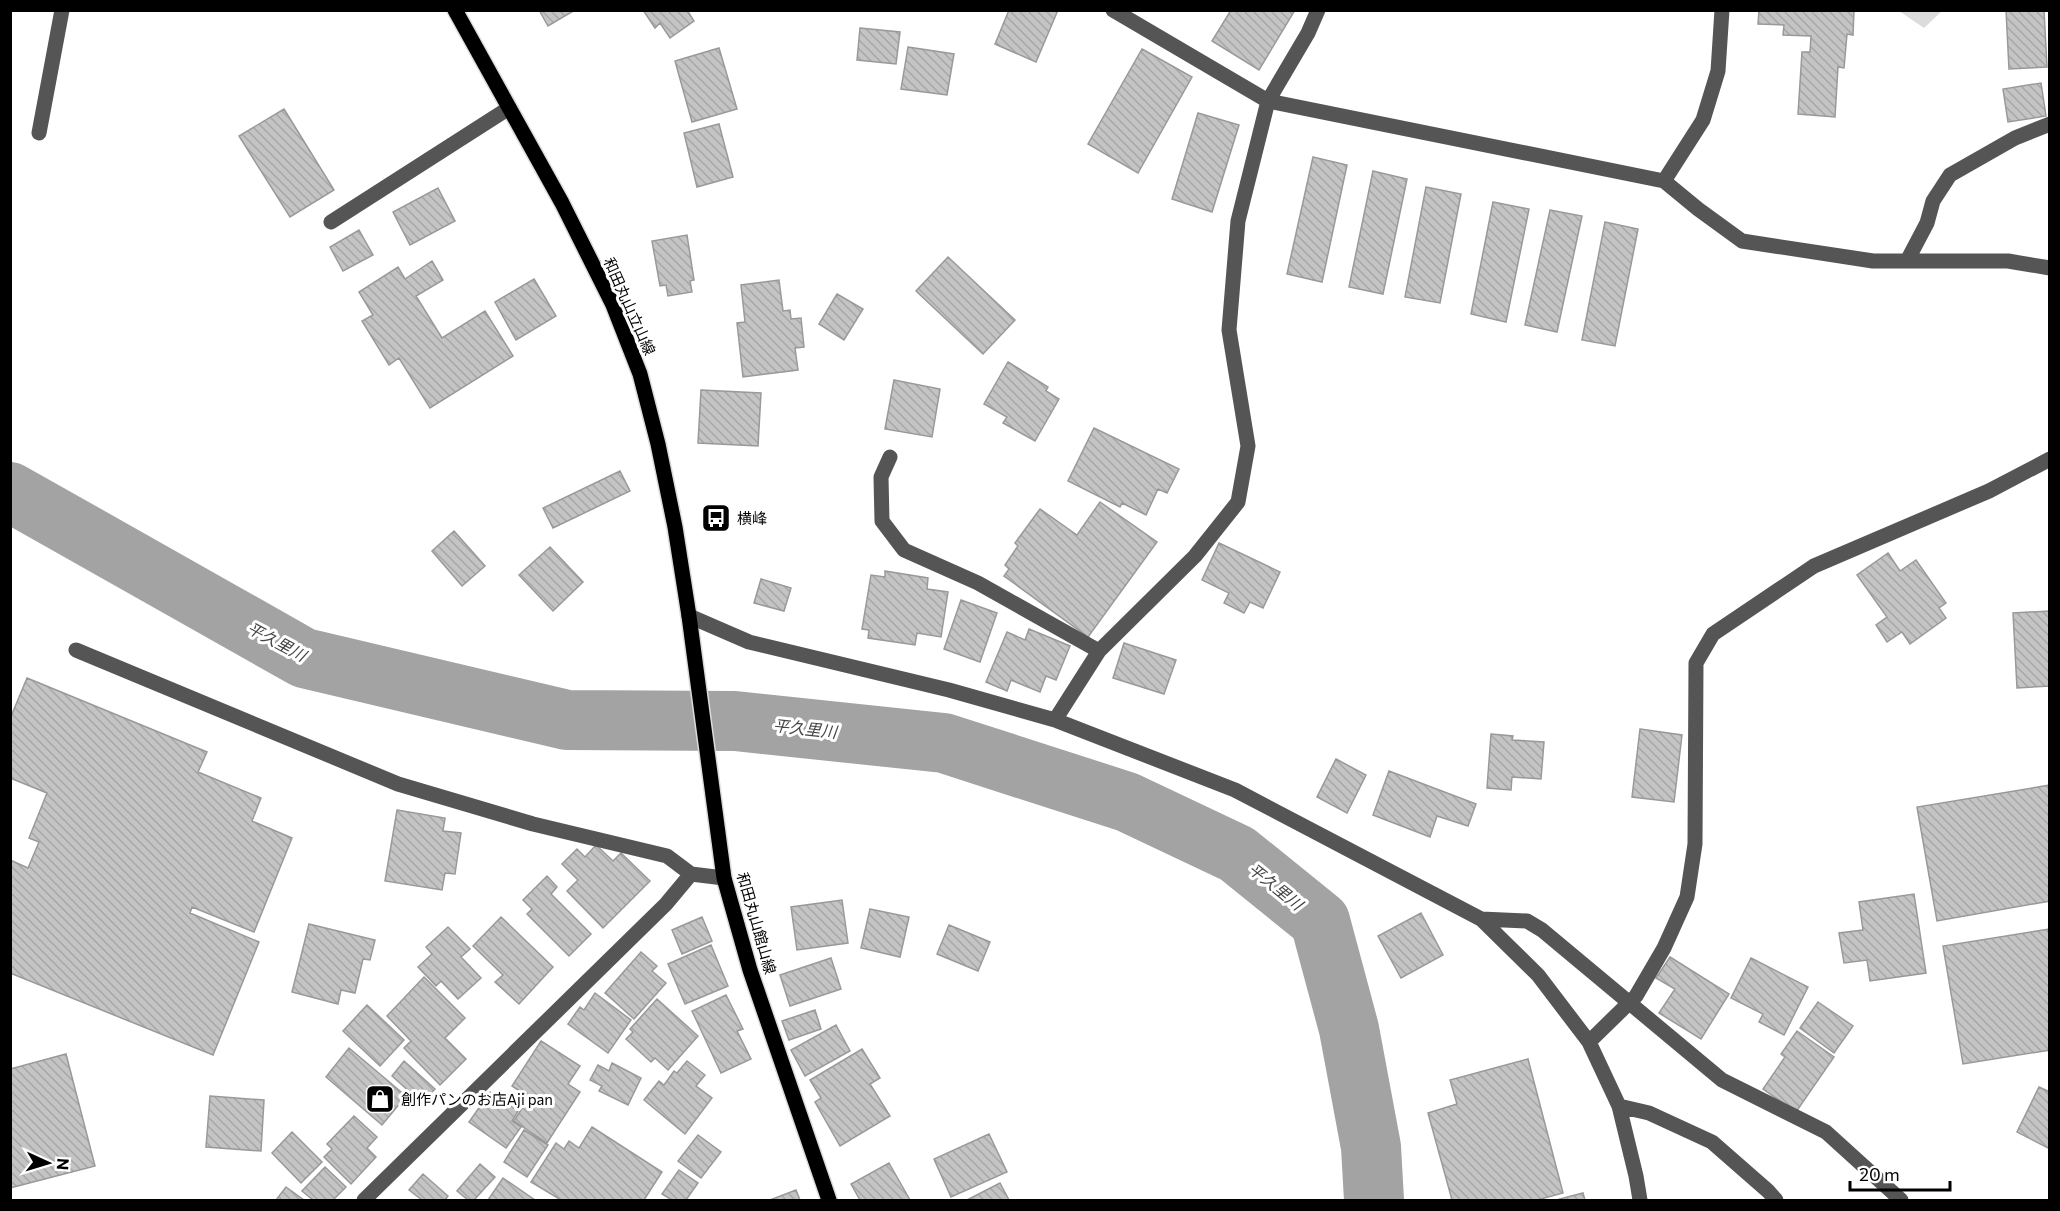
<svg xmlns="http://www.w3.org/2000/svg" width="2060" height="1211" font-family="Commissioner,'Noto Sans JP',sans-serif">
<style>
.forest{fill:url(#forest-firs)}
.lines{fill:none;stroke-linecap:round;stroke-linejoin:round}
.river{stroke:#a3a3a3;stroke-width:60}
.building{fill:url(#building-back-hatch);stroke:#999;stroke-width:1.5}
.major-casing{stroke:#dbdbdb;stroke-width:18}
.minor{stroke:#555;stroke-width:15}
.major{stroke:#000;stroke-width:15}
.labels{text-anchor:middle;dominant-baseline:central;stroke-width:6;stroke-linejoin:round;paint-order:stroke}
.street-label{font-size:15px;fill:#000;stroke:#fff}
.poi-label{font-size:15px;fill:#000;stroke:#fff;text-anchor:start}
.water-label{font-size:16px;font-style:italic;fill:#444;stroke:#fff}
</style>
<defs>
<pattern id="forest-firs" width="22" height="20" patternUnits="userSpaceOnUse" patternTransform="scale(1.5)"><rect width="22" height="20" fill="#dcdcdc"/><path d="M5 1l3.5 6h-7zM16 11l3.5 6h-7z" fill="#bbb"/></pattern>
<pattern id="building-back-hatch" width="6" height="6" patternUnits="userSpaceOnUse" patternTransform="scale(1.5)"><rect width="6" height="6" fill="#c4c4c4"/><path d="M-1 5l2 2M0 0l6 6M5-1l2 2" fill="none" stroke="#a7a7a7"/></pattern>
</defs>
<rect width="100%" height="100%" fill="#fff"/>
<!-- forest -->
<path class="forest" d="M 1899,11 L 1942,11 L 1924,28 Z"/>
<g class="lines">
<!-- river -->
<path class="river" d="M 10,492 L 304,658 L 567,720 L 735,721 L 944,743 L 1127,802 L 1237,854 L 1320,921 L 1349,1029 L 1371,1147 L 1374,1200"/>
</g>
<!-- building -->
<path class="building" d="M 539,10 L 575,10 L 548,26 Z
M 643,10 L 687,10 L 694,21 L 670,38 L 660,23 L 655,28 Z
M 1009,10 L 1058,10 L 1036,62 L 995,44 Z
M 1231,10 L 1295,10 L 1259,70 L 1212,41 Z
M 1759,10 L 1854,10 L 1853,35 L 1847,34 L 1844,68 L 1838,67 L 1835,117 L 1798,114 L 1802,52 L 1810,52 L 1811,36 L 1783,35 L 1784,25 L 1758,24 Z
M 2006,10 L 2044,10 L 2047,67 L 2009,69 Z
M 860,28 L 900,32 L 896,64 L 857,60 Z
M 908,47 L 954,54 L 947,95 L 901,89 Z
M 719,48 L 737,109 L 692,122 L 675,61 Z
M 1142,49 L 1192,77 L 1138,173 L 1088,144 Z
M 2041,83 L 2046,116 L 2008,122 L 2003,89 Z
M 284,109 L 334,190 L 290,217 L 239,136 Z
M 1198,113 L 1239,125 L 1212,212 L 1172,199 Z
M 719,124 L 733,177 L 697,187 L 684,133 Z
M 1313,157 L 1347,165 L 1322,282 L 1287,274 Z
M 1373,171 L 1407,179 L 1383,294 L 1349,287 Z
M 1426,187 L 1461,194 L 1440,303 L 1405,297 Z
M 438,188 L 455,221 L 410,245 L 393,212 Z
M 1493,202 L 1529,209 L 1506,322 L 1471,314 Z
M 1550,210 L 1582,216 L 1557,332 L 1525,325 Z
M 1605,222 L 1638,229 L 1615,346 L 1582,340 Z
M 359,230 L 373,255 L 343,271 L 330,247 Z
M 687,235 L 694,280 L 690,281 L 692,292 L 668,296 L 666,285 L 660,286 L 652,241 Z
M 948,257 L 1015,320 L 983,354 L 916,291 Z
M 432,261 L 443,280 L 416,296 L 442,338 L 485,311 L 513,356 L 430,408 L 399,358 L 389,365 L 362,321 L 373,315 L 359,292 L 398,267 L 405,279 Z
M 534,279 L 556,316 L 516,340 L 495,302 Z
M 779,280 L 783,311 L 790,310 L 791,319 L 801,318 L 804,347 L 795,348 L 798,370 L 743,377 L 737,323 L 745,322 L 741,285 Z
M 837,294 L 863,309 L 844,340 L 819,324 Z
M 1008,362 L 1048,387 L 1046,391 L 1059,399 L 1035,441 L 1003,423 L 1007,417 L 984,404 Z
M 894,380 L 940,389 L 932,437 L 885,429 Z
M 701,390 L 761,393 L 758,446 L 698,443 Z
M 1094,428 L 1179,469 L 1167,493 L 1158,489 L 1146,515 L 1122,503 L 1120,507 L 1068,481 Z
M 620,471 L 630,491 L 553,528 L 543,508 Z
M 1100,502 L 1157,542 L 1088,637 L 1004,576 L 1009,569 L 1005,565 L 1018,546 L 1015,543 L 1040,509 L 1077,535 Z
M 454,531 L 485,566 L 462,586 L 432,551 Z
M 1219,543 L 1280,572 L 1263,608 L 1250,602 L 1244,613 L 1224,603 L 1229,593 L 1202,580 Z
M 550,547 L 583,582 L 553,611 L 519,575 Z
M 1888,553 L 1900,571 L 1916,560 L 1946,603 L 1939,608 L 1946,618 L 1910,644 L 1902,632 L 1887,642 L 1876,625 L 1887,617 L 1857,575 Z
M 885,571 L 928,578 L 927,589 L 948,592 L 941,637 L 917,633 L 915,645 L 868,638 L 869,630 L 862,629 L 871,575 L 885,577 Z
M 761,579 L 791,588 L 784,611 L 754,603 Z
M 961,600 L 997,613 L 980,662 L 944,649 Z
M 2050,611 L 2050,686 L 2017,688 L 2013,613 Z
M 1029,629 L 1070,646 L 1056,680 L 1046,676 L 1040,692 L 1011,680 L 1007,691 L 986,682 L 1007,632 L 1025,640 Z
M 1124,643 L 1176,660 L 1164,694 L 1113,678 Z
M 27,678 L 207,752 L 198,772 L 261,798 L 252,821 L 292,838 L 254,932 L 192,907 L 190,913 L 259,942 L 213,1055 L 10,973 L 10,860 L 28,868 L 39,842 L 29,838 L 47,793 L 10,778 L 10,719 Z
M 1640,729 L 1682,735 L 1674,802 L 1632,797 Z
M 1491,734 L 1513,736 L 1512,740 L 1544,742 L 1541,779 L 1512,777 L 1511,790 L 1487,788 Z
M 1336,759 L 1366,775 L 1347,813 L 1317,797 Z
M 1389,771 L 1476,804 L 1468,826 L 1437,816 L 1430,837 L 1373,815 Z
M 2050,785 L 2050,901 L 1937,921 L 1917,807 Z
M 397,810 L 445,818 L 443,831 L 461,833 L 455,874 L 445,873 L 442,890 L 385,881 Z
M 596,845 L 613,861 L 621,853 L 650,881 L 603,928 L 567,891 L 578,880 L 562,864 L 577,849 L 585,857 Z
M 547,876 L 557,887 L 551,894 L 591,934 L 569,956 L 527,914 L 532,909 L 523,900 Z
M 1914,894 L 1926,973 L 1870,981 L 1867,960 L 1844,963 L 1839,933 L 1863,930 L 1859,902 Z
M 842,900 L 848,943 L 797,950 L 791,907 Z
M 870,909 L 909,917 L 900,957 L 861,948 Z
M 1421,913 L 1443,955 L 1401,978 L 1378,936 Z
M 501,917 L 553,967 L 519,1004 L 495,982 L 503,975 L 473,946 Z
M 702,917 L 712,941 L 682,954 L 672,930 Z
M 309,924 L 375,940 L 370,960 L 363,959 L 355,993 L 341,990 L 338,1004 L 292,992 Z
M 949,925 L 990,942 L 978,971 L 937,954 Z
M 448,927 L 470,949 L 461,957 L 481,978 L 458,999 L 441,981 L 436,986 L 418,967 L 432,954 L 426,947 Z
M 2050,929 L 2050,1050 L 1963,1064 L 1943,946 Z
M 711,945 L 728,986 L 685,1004 L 668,964 Z
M 641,952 L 657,966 L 652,971 L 666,983 L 634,1019 L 605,993 Z
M 1670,957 L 1729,994 L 1701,1039 L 1659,1013 L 1675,989 L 1656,978 Z
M 831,958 L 841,989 L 790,1006 L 780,975 Z
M 1751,958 L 1808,987 L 1784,1035 L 1759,1022 L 1763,1014 L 1731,998 Z
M 424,977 L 465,1018 L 445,1038 L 466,1059 L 440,1085 L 404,1048 L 411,1041 L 387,1016 Z
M 595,993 L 631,1020 L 608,1053 L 568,1024 L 580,1007 L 584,1010 Z
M 726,995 L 743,1029 L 737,1031 L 751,1059 L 721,1073 L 692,1011 Z
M 657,999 L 698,1036 L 668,1070 L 655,1058 L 651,1062 L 626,1039 L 633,1032 L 630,1029 Z
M 1818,1002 L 1853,1026 L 1834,1053 L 1800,1028 Z
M 367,1005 L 404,1040 L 380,1066 L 343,1031 Z
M 815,1010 L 821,1029 L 789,1040 L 782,1021 Z
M 836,1025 L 850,1051 L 805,1076 L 791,1050 Z
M 1797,1031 L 1834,1057 L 1796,1112 L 1763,1089 L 1785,1057 L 1781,1054 Z
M 541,1041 L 580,1066 L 568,1084 L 580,1092 L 547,1143 L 514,1121 L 529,1097 L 512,1086 Z
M 349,1048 L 406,1096 L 382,1125 L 326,1077 Z
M 862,1049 L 880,1078 L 870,1084 L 890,1116 L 840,1146 L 815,1102 L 821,1098 L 810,1080 Z
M 66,1054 L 95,1166 L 10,1188 L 10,1069 Z
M 1528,1059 L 1563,1193 L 1537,1200 L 1452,1200 L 1428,1113 L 1457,1104 L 1450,1080 Z
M 404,1061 L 435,1089 L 422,1103 L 392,1076 Z
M 687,1061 L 705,1075 L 696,1086 L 712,1098 L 685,1134 L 644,1100 L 659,1081 L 664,1085 L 674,1071 L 677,1073 Z
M 612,1063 L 641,1078 L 628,1105 L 599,1091 L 602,1086 L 590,1080 L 598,1065 L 609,1071 Z
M 2039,1087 L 2050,1092 L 2050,1149 L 2017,1132 Z
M 490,1092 L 518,1111 L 512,1121 L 521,1127 L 506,1148 L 469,1122 Z
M 210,1096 L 264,1100 L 261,1151 L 206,1147 Z
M 354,1116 L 377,1137 L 367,1148 L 376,1157 L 351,1184 L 324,1157 L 332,1149 L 327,1144 Z
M 592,1127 L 662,1172 L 644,1200 L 561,1200 L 531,1182 L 556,1143 L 564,1149 L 569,1141 L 579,1148 Z
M 524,1130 L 548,1145 L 527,1177 L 504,1162 Z
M 292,1132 L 322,1162 L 301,1183 L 272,1153 Z
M 989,1134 L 1007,1172 L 951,1197 L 934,1159 Z
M 698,1135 L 721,1152 L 701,1178 L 678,1161 Z
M 889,1163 L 910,1200 L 860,1200 L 851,1184 Z
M 480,1164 L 495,1177 L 474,1200 L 468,1200 L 457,1191 Z
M 325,1167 L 346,1187 L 333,1200 L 313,1200 L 302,1191 Z
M 679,1170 L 698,1183 L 686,1200 L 672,1200 L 662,1194 Z
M 423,1174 L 448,1196 L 445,1200 L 422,1200 L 409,1190 Z
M 503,1178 L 535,1200 L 488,1200 Z
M 1000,1183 L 1009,1200 L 967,1200 Z
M 286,1187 L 304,1200 L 276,1200 Z
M 796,1190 L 800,1200 L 770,1200 Z
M 1583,1193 L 1585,1200 L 1556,1200 Z"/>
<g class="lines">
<!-- major casing -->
<g class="major-casing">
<path id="major" d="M 455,10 L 562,203 L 613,305 L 640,374 L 658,444 L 675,527 L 689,616 L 724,878 L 750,970 L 829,1200"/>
</g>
<!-- minor -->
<path class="minor" d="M 1113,10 L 1268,101 L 1664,181 L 1698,209 L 1742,241 L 1873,261 L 2008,261 L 2050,268
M 39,133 L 62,10
M 1664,181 L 1703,120 L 1718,71 L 1722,10
M 331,222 L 509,108
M 1907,261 L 1927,223 L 1933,201 L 1950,175 L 2015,138 L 2050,124
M 890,457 L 881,477 L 882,521 L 904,550 L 978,583 L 1099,651
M 689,616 L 749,642 L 949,690 L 1055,720 L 1235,790 L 1481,919 L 1538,975 L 1589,1042 L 1619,1106 L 1636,1176 L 1640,1200
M 76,650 L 398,784 L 533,824 L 667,856 L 691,874
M 1055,720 L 1099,651 L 1195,556 L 1238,502 L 1248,446 L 1229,330 L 1238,221 L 1268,101 L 1308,33 L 1318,10
M 1481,919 L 1527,921 L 1542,930 L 1722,1080 L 1826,1132 L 1901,1200
M 1589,1042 L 1636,996 L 1664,948 L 1687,897 L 1695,844 L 1696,663 L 1713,634 L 1814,566 L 1989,491 L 2050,459
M 1619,1106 L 1649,1113 L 1712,1142 L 1768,1191 L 1776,1200
M 364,1200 L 666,904 L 691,874 L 724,878"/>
<!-- major -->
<use href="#major" class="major"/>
</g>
<!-- icons -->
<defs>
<g id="bus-square" transform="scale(1.5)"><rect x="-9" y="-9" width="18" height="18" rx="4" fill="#000" stroke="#fff"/><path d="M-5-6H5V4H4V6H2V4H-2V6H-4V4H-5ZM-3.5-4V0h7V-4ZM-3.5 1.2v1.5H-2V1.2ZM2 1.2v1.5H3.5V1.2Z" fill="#fff"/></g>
<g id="shop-square" transform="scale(1.5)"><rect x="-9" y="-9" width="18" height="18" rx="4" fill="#000" stroke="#fff"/><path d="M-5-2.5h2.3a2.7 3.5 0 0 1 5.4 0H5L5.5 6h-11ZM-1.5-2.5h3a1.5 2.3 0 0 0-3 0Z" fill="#fff"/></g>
</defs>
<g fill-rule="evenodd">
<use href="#bus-square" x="716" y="518"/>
<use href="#shop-square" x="380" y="1099"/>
</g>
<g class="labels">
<!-- street labels -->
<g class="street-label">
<text transform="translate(630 306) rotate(66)">和田丸山立山線</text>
<text transform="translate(757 923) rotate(74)">和田丸山館山線</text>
</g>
<!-- poi labels -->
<g class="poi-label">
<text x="737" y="518">横峰</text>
<text x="401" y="1099">創作パンのお店Aji pan</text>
</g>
<!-- water labels -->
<g class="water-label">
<text transform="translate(277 641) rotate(28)">平久里川</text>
<text transform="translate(805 728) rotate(6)">平久里川</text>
<text transform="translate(1276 886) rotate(39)">平久里川</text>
</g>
</g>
<!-- border -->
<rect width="2060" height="1211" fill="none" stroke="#000000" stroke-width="24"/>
<!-- north arrow -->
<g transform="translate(48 1163) rotate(94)" stroke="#ffffff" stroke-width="4.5" paint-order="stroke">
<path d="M0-4.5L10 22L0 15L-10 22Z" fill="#000000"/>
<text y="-9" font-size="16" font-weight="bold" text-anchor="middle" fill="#000000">N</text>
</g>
<!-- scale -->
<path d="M1850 1181v9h100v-9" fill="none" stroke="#000000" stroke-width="3"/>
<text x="1859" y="1181" font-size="18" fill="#000000" stroke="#ffffff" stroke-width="4.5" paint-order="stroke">20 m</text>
</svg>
